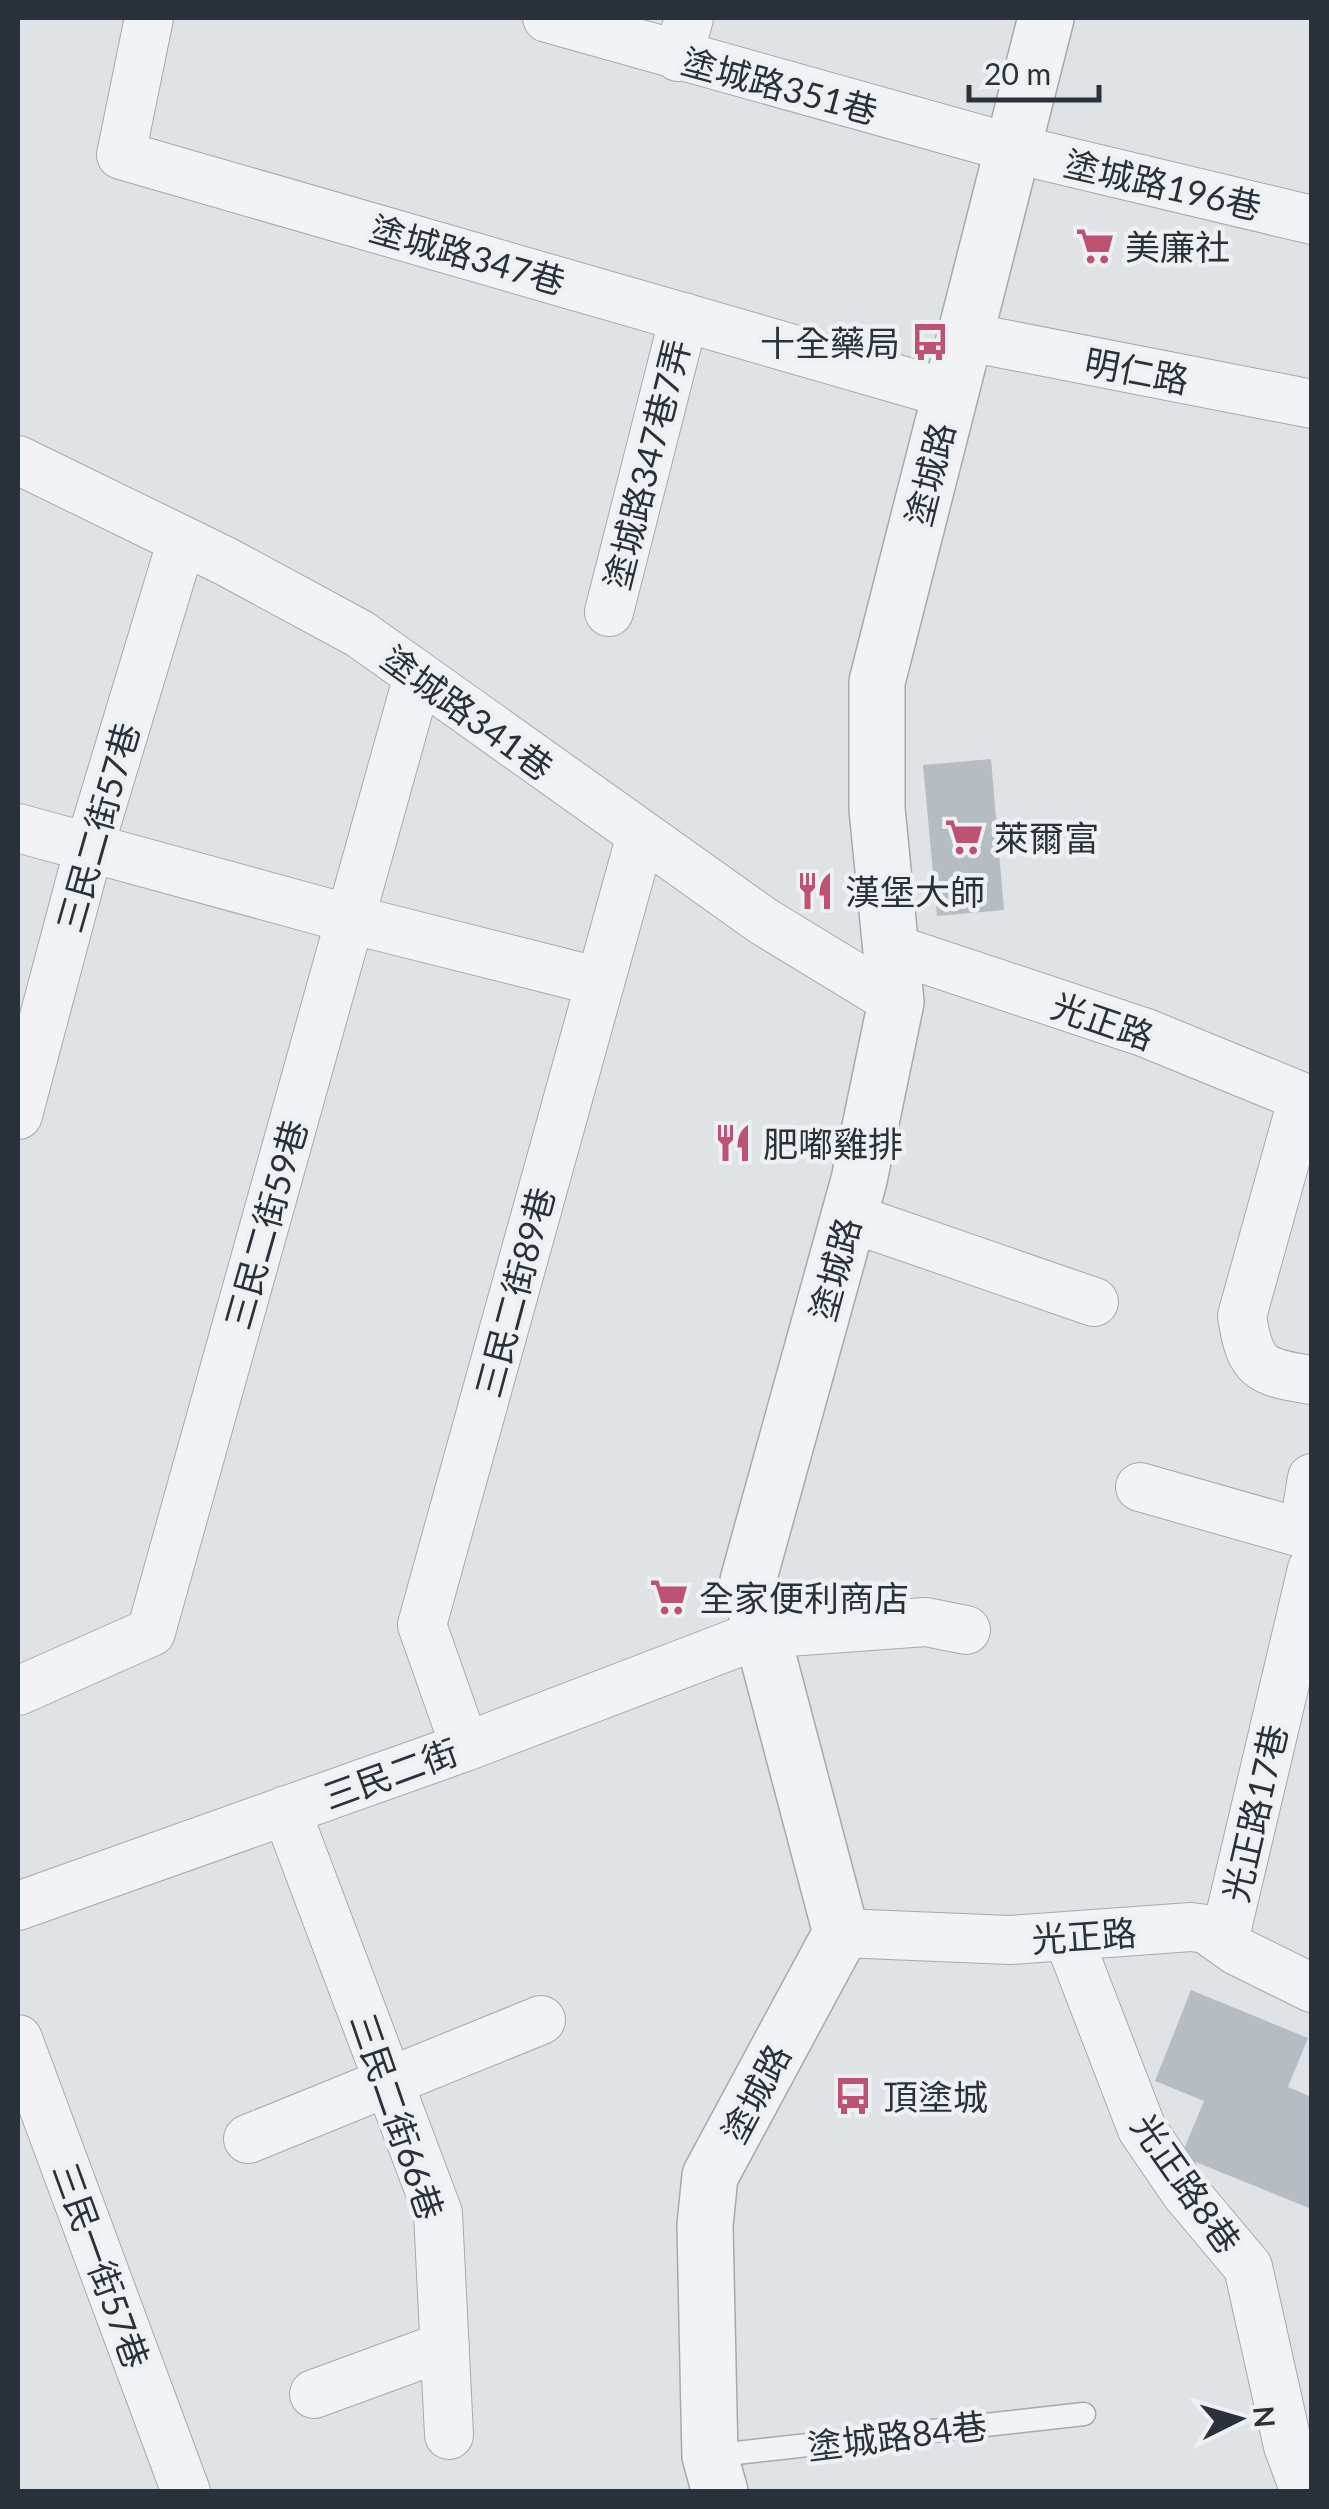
<svg xmlns="http://www.w3.org/2000/svg" width="1329" height="2509" font-family="Lato,'Noto Sans TC',sans-serif">
<style>
.building{fill:#b6bdc2}
.lines{fill:none;stroke-linecap:round;stroke-linejoin:round}
.service-casing{stroke:#a5aaaf;stroke-width:25}
.minor-casing{stroke:#a5aaaf;stroke-width:50}
.tertiary-casing{stroke:#a5aaaf;stroke-width:58}
.service{stroke:#f1f3f5;stroke-width:22}
.minor{stroke:#f1f3f5;stroke-width:48}
.tertiary{stroke:#f1f3f5;stroke-width:55}
.labels{text-anchor:middle;dominant-baseline:central;stroke-width:9;stroke-linejoin:round;paint-order:stroke}
.street-label{font-size:35px;fill:#29323b;stroke:#eef1f4}
.poi-label{font-size:35px;fill:#29323b;stroke:#eef1f4;text-anchor:start}
</style>
<rect width="100%" height="100%" fill="#dfe3e6"/>
<!-- building -->
<path class="building" d="M 991,759 L 1004,910 L 937,916 L 923,765 Z
M 1191,1990 L 1308,2038 L 1288,2087 L 1312,2097 L 1312,2202 L 1309,2208 L 1181,2156 L 1204,2101 L 1155,2081 Z"/>
<g class="lines">
<!-- service casing -->
<g class="service-casing">
<path id="service" d="M 710,2456 L 1084,2414"/>
</g>
<!-- minor casing -->
<g class="minor-casing">
<path id="minor" d="M 149,18 L 121,155 L 949,394
M 547,18 L 1015,149 L 1312,220
M 678,57 L 689,18
M 963,336 L 1312,404
M 18,460 L 227,562 L 360,634 L 763,921 L 896,1002
M 609,612 L 684,317
M 18,828 L 350,919 L 600,982
M 891,948 L 1146,1033 L 1312,1101
M 1303,1097 L 1242,1316 C 1250,1369 1260,1372 1312,1380
M 18,1115 L 89,848 L 182,540
M 848,1217 L 1094,1302
M 1140,1487 L 1312,1536
M 1303,1533 L 1312,1478
M 18,1691 L 151,1632 L 418,676
M 465,1747 L 422,1625 L 641,835
M 286,1810 L 438,2213 L 449,2435
M 18,1906 L 465,1747 L 760,1634 L 926,1622 L 966,1630
M 841,1933 L 1010,1940 L 1191,1927 L 1206,1929 L 1237,1951 L 1312,1988
M 1068,1937 L 1142,2129 L 1185,2192 L 1248,2267 L 1288,2446 L 1305,2492
M 1224,1941 L 1312,1569
M 18,2039 L 186,2492
M 248,2139 L 541,2020
M 314,2394 L 445,2346"/>
</g>
<!-- tertiary casing -->
<g class="tertiary-casing">
<path id="tertiary" d="M 720,2492 L 710,2456 L 709,2413 L 705,2225 L 710,2176 L 841,1933 L 748,1581 L 859,1180 L 896,1002 L 877,809 L 877,682 L 1046,18"/>
</g>
<!-- service -->
<use href="#service" class="service"/>
<!-- minor -->
<use href="#minor" class="minor"/>
<!-- tertiary -->
<use href="#tertiary" class="tertiary"/>
</g>
<!-- icons -->
<defs>
<g id="supermarket-bare" transform="scale(3)"><path d="M-6-5.5h2.5l.6 2H6L4.5 2H-2.5L-4.4-4H-6ZM-1.5 3.2a1.3 1.3 0 1 0 .1 0ZM3 3.2a1.3 1.3 0 1 0 .1 0Z" fill="#bd5272" stroke="#eef1f4" stroke-width="2.5" paint-order="stroke"/></g>
<g id="bus-bare" transform="scale(3)"><path d="M-5-6H5V4H4V6H2V4H-2V6H-4V4H-5ZM-3.5-4V0h7V-4ZM-3.5 1.2v1.5H-2V1.2ZM2 1.2v1.5H3.5V1.2Z" fill="#bd5272" stroke="#eef1f4" stroke-width="2.5" paint-order="stroke"/></g>
<g id="restaurant-bare" transform="scale(3)"><path d="M-5-6h1v4h1v-4h1v4h1v-4h1v5L-1.5 .5V6h-2V.5L-5-1ZM5-6V6H3V1.5H1.5Q1.5-4 5-6Z" fill="#bd5272" stroke="#eef1f4" stroke-width="2.5" paint-order="stroke"/></g>
</defs>
<g fill-rule="evenodd">
<use href="#supermarket-bare" x="1095" y="246"/>
<use href="#bus-bare" x="930" y="342"/>
<use href="#supermarket-bare" x="964" y="837"/>
<use href="#restaurant-bare" x="815" y="891"/>
<use href="#restaurant-bare" x="733" y="1143"/>
<use href="#supermarket-bare" x="669" y="1597"/>
<use href="#bus-bare" x="853" y="2096"/>
</g>
<g class="labels">
<!-- street labels -->
<g class="street-label">
<text transform="translate(780 85) rotate(15)">塗城路351巷</text>
<text transform="translate(1163 184) rotate(13)">塗城路196巷</text>
<text transform="translate(468 254) rotate(16)">塗城路347巷</text>
<text transform="translate(1137 370) rotate(11)">明仁路</text>
<text transform="translate(646 464) rotate(-76)">塗城路347巷7弄</text>
<text transform="translate(929 474) rotate(-76)">塗城路</text>
<text transform="translate(468 712) rotate(36)">塗城路341巷</text>
<text transform="translate(97 827) rotate(-74)">三民二街57巷</text>
<text transform="translate(1103 1020) rotate(19)">光正路</text>
<text transform="translate(265 1224) rotate(-74)">三民二街59巷</text>
<text transform="translate(834 1269) rotate(-75)">塗城路</text>
<text transform="translate(514 1292) rotate(-75)">三民二街89巷</text>
<text transform="translate(390 1773) rotate(-20)">三民二街</text>
<text transform="translate(1254 1813) rotate(-77)">光正路17巷</text>
<text transform="translate(1084 1935) rotate(-4)">光正路</text>
<text transform="translate(755 2093) rotate(-62)">塗城路</text>
<text transform="translate(398 2116) rotate(71)">三民二街66巷</text>
<text transform="translate(1187 2183) rotate(55)">光正路8巷</text>
<text transform="translate(102 2265) rotate(70)">三民一街57巷</text>
<text transform="translate(897 2435) rotate(-7)">塗城路84巷</text>
</g>
<!-- poi labels -->
<g class="poi-label">
<text x="1125" y="246">美廉社</text>
<text x="900" y="342" text-anchor="end">十全藥局</text>
<text x="994" y="837">萊爾富</text>
<text x="845" y="891">漢堡大師</text>
<text x="763" y="1143">肥嘟雞排</text>
<text x="699" y="1597">全家便利商店</text>
<text x="883" y="2096">頂塗城</text>
</g>
</g>
<!-- border -->
<rect width="1329" height="2509" fill="none" stroke="#29323b" stroke-width="40"/>
<!-- north arrow -->
<g transform="translate(1239 2419) rotate(85)" stroke="#eef1f4" stroke-width="8" paint-order="stroke">
<path d="M0-8L18 38L0 25L-18 38Z" fill="#29323b"/>
<text y="-15" font-size="28" font-weight="bold" text-anchor="middle" fill="#29323b">N</text>
</g>
<!-- scale -->
<path d="M969 85v15h130v-15" fill="none" stroke="#29323b" stroke-width="5"/>
<text x="984" y="85" font-size="30" fill="#29323b" stroke="#eef1f4" stroke-width="8" paint-order="stroke">20 m</text>
</svg>
